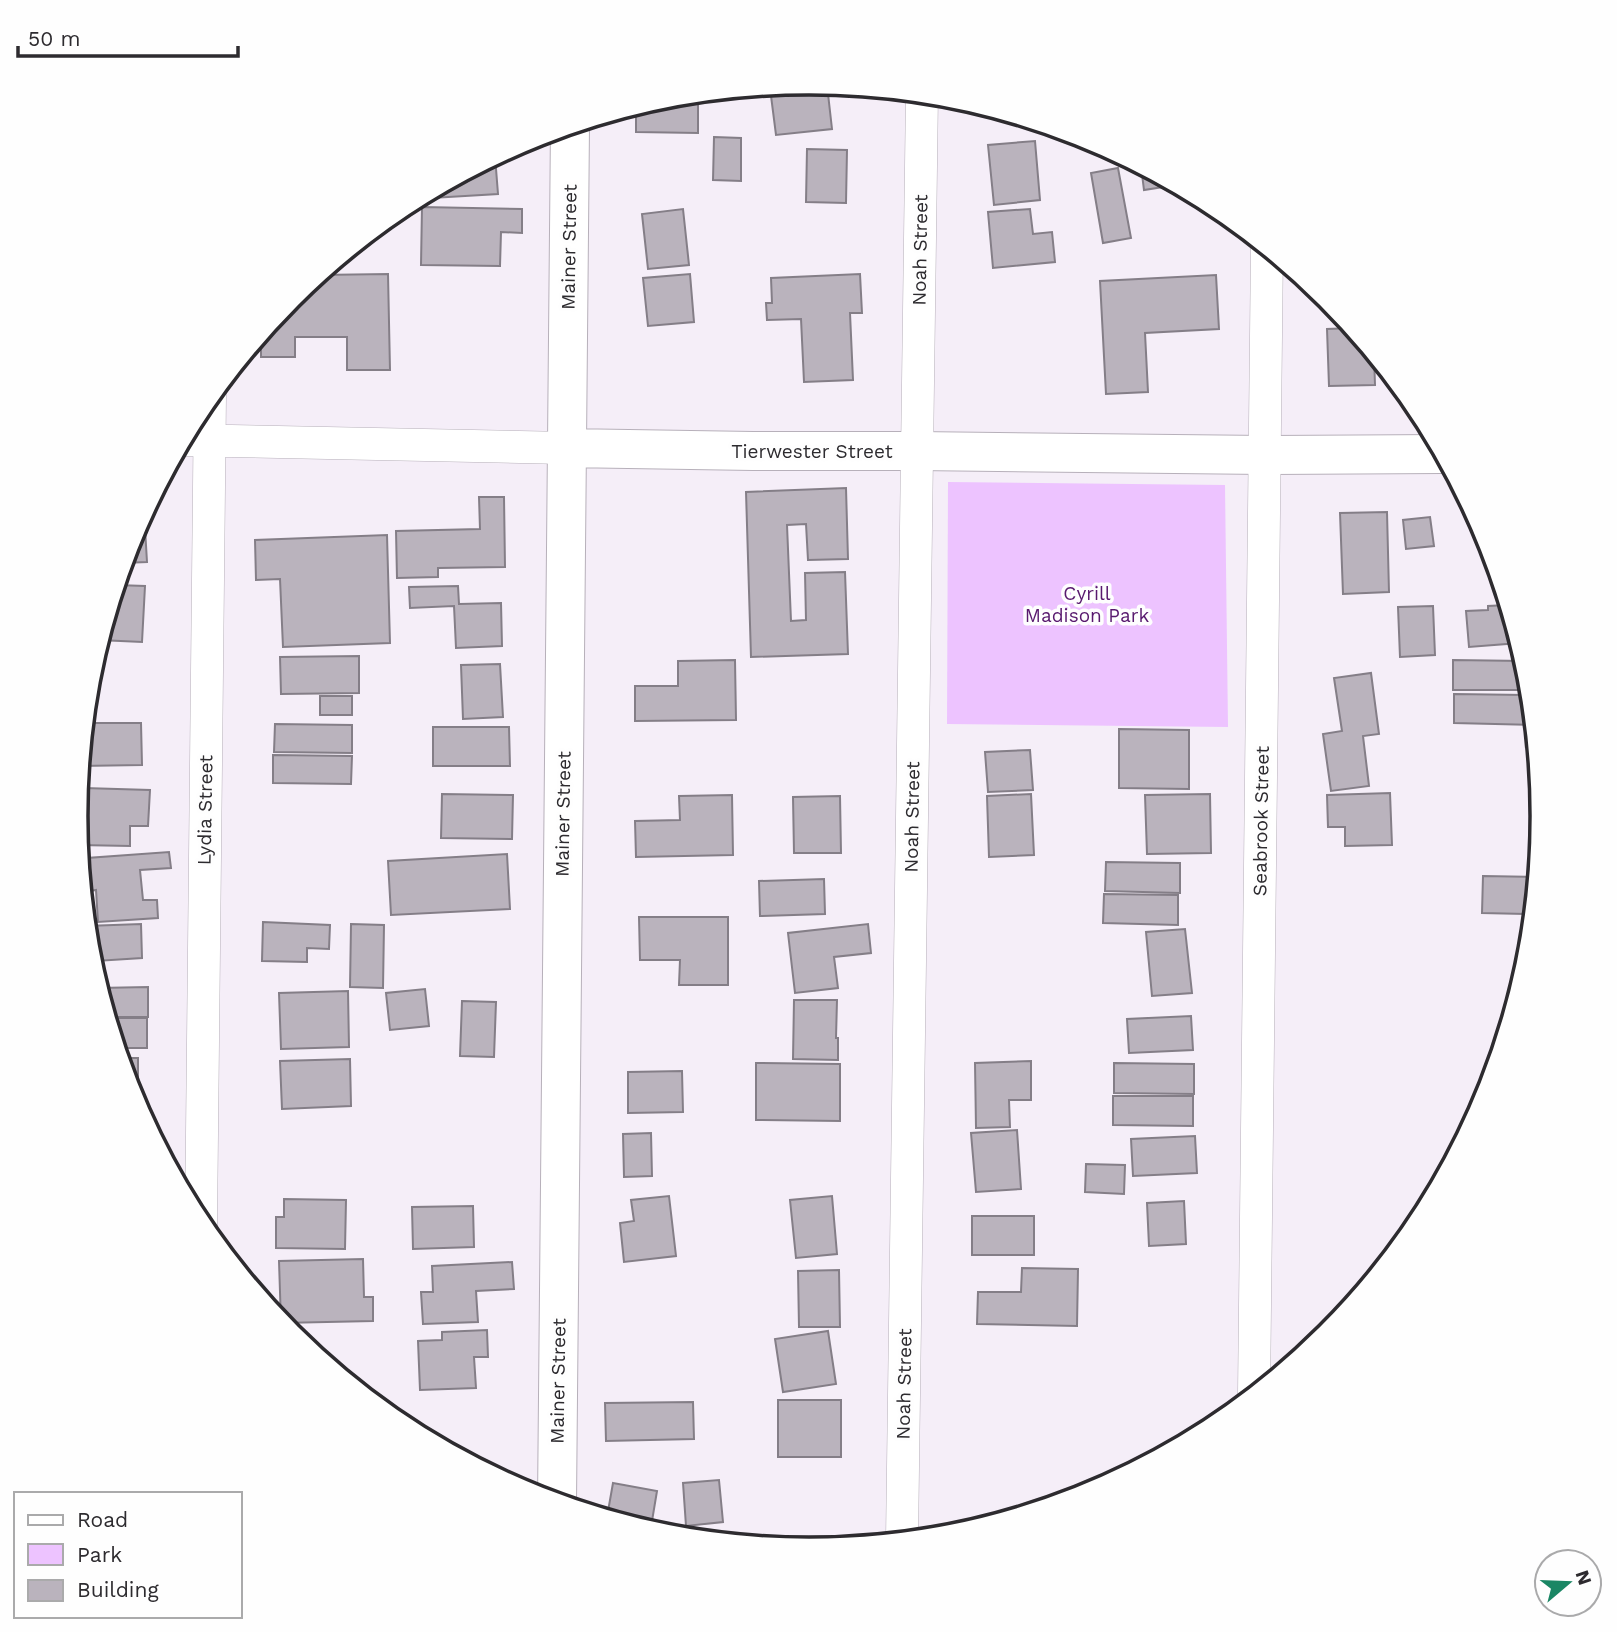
<svg xmlns="http://www.w3.org/2000/svg" width="1617" height="1632" font-family="'Work Sans',sans-serif">
<style>
.green{fill:#edc3ff}
.building{fill:#bab3bd;stroke:#847e87;stroke-width:2}
.lines{fill:none;stroke-linecap:round;stroke-linejoin:round}
.minor-casing{stroke:#b7b0ba;stroke-width:33}
.tertiary-casing{stroke:#b7b0ba;stroke-width:40}
.minor{stroke:#fff;stroke-width:32}
.tertiary{stroke:#fff;stroke-width:38}
.labels{text-anchor:middle;dominant-baseline:central;stroke-width:7;stroke-linejoin:round;paint-order:stroke}
.street-label{font-size:19px;fill:#2d2b2f;stroke:#fefefe}
.park-label{font-size:19px;fill:#58196e;stroke:#fefefe}
.rim{fill:none;stroke:#2d2b2f;stroke-width:3.5}
</style>
<rect width="100%" height="100%" fill="#f5eef8"/>
<!-- green -->
<path class="green" d="M 948,482 L 1225,485 L 1228,727 L 947,724 Z"/>
<!-- building -->
<path class="building" d="M 810,83 L 827,85 L 832,129 L 776,135 L 770,88 Z
M 698,94 L 698,133 L 636,132 L 636,106 L 666,97 Z
M 714,137 L 741,138 L 741,181 L 713,180 Z
M 1035,141 L 1040,200 L 994,205 L 988,145 Z
M 807,149 L 847,150 L 846,203 L 806,202 Z
M 495,156 L 498,194 L 432,198 L 431,190 Z
M 1141,166 L 1176,185 L 1144,190 Z
M 1118,168 L 1131,238 L 1103,243 L 1091,173 Z
M 422,207 L 522,209 L 522,233 L 501,232 L 500,266 L 421,265 Z
M 683,209 L 689,265 L 648,269 L 642,214 Z
M 1030,209 L 1033,234 L 1052,232 L 1055,262 L 993,268 L 988,212 Z
M 388,274 L 390,370 L 347,370 L 347,337 L 295,337 L 295,357 L 261,357 L 261,333 L 290,297 L 318,275 Z
M 690,274 L 694,322 L 648,326 L 643,278 Z
M 860,274 L 862,313 L 850,313 L 853,380 L 804,382 L 801,319 L 767,320 L 766,303 L 772,303 L 771,278 Z
M 1216,275 L 1219,329 L 1145,333 L 1148,392 L 1106,394 L 1100,281 Z
M 1352,328 L 1374,355 L 1375,385 L 1329,386 L 1327,329 Z
M 1399,385 L 1411,401 L 1401,402 Z
M 846,488 L 848,559 L 808,560 L 806,524 L 787,525 L 791,621 L 806,620 L 805,573 L 845,572 L 848,654 L 751,657 L 746,492 Z
M 479,497 L 504,497 L 505,567 L 438,568 L 438,577 L 397,578 L 396,531 L 480,529 Z
M 144,511 L 147,562 L 123,563 L 131,535 Z
M 1387,512 L 1389,592 L 1343,594 L 1340,513 Z
M 1430,517 L 1434,546 L 1406,549 L 1403,520 Z
M 387,535 L 390,643 L 283,647 L 280,579 L 256,580 L 255,540 Z
M 116,585 L 145,586 L 142,642 L 99,640 Z
M 458,586 L 459,604 L 501,603 L 502,646 L 456,648 L 454,606 L 410,608 L 409,587 Z
M 1507,605 L 1519,643 L 1469,647 L 1466,611 L 1488,610 L 1488,606 Z
M 1433,606 L 1435,655 L 1400,657 L 1398,607 Z
M 359,656 L 359,693 L 281,694 L 280,657 Z
M 735,660 L 736,720 L 635,721 L 635,686 L 678,686 L 678,661 Z
M 1453,660 L 1524,661 L 1528,673 L 1529,690 L 1453,690 Z
M 500,664 L 503,717 L 463,719 L 461,665 Z
M 1371,673 L 1379,734 L 1363,736 L 1369,786 L 1331,791 L 1323,734 L 1342,731 L 1334,678 Z
M 1454,694 L 1530,695 L 1533,725 L 1454,723 Z
M 320,696 L 352,696 L 352,715 L 320,715 Z
M 84,723 L 141,723 L 142,765 L 80,766 Z
M 275,724 L 352,725 L 352,753 L 274,752 Z
M 433,727 L 509,727 L 510,766 L 433,766 Z
M 1119,729 L 1189,730 L 1189,789 L 1119,788 Z
M 1030,750 L 1033,790 L 988,792 L 985,752 Z
M 273,755 L 352,756 L 351,784 L 273,783 Z
M 84,788 L 150,790 L 148,826 L 130,826 L 130,846 L 78,845 L 76,819 L 83,819 Z
M 1390,793 L 1392,845 L 1345,846 L 1345,827 L 1328,827 L 1327,795 Z
M 442,794 L 513,795 L 512,839 L 441,838 Z
M 1031,794 L 1034,855 L 989,857 L 987,796 Z
M 1210,794 L 1211,853 L 1147,854 L 1145,795 Z
M 732,795 L 733,855 L 636,857 L 635,821 L 680,820 L 679,796 Z
M 840,796 L 841,853 L 794,853 L 793,797 Z
M 169,852 L 171,868 L 140,870 L 143,900 L 157,900 L 158,918 L 98,922 L 96,890 L 90,891 L 87,858 Z
M 507,854 L 510,909 L 391,915 L 388,861 Z
M 1106,862 L 1180,863 L 1180,893 L 1105,891 Z
M 1483,876 L 1536,877 L 1532,914 L 1482,913 Z
M 824,879 L 825,914 L 760,916 L 759,881 Z
M 1104,894 L 1178,895 L 1178,925 L 1103,923 Z
M 639,917 L 728,917 L 728,985 L 679,985 L 680,960 L 640,960 Z
M 263,922 L 330,925 L 329,949 L 307,948 L 307,962 L 262,961 Z
M 141,924 L 142,958 L 96,961 L 95,943 L 88,943 L 86,926 Z
M 351,924 L 384,925 L 383,988 L 350,987 Z
M 868,924 L 871,953 L 834,957 L 838,988 L 795,993 L 788,933 Z
M 1185,929 L 1192,993 L 1152,996 L 1146,932 Z
M 148,987 L 148,1017 L 107,1017 L 98,988 Z
M 425,989 L 429,1026 L 390,1030 L 386,993 Z
M 348,991 L 349,1047 L 281,1049 L 279,993 Z
M 794,1000 L 837,1000 L 836,1038 L 838,1038 L 838,1060 L 793,1059 Z
M 462,1001 L 496,1002 L 494,1057 L 460,1056 Z
M 1191,1016 L 1193,1050 L 1129,1053 L 1127,1019 Z
M 107,1018 L 147,1018 L 147,1048 L 116,1048 Z
M 119,1058 L 138,1058 L 138,1104 L 135,1104 L 131,1096 Z
M 350,1059 L 351,1106 L 282,1109 L 280,1061 Z
M 1031,1061 L 1031,1100 L 1009,1100 L 1010,1127 L 976,1128 L 975,1063 Z
M 756,1063 L 840,1064 L 840,1121 L 756,1120 Z
M 1114,1063 L 1194,1064 L 1194,1094 L 1114,1093 Z
M 682,1071 L 683,1112 L 628,1113 L 628,1072 Z
M 1113,1096 L 1193,1096 L 1193,1126 L 1113,1125 Z
M 1017,1130 L 1021,1189 L 976,1192 L 971,1133 Z
M 651,1133 L 652,1176 L 624,1177 L 623,1134 Z
M 1195,1136 L 1197,1173 L 1133,1176 L 1131,1139 Z
M 1086,1164 L 1125,1165 L 1124,1194 L 1085,1192 Z
M 669,1196 L 676,1256 L 624,1262 L 620,1223 L 634,1221 L 631,1200 Z
M 832,1196 L 837,1254 L 796,1258 L 790,1200 Z
M 284,1199 L 346,1200 L 345,1249 L 276,1248 L 276,1217 L 284,1217 Z
M 1184,1201 L 1186,1244 L 1149,1246 L 1147,1203 Z
M 473,1206 L 474,1247 L 413,1249 L 412,1207 Z
M 972,1216 L 1034,1216 L 1034,1255 L 972,1255 Z
M 363,1259 L 364,1297 L 373,1297 L 373,1321 L 281,1323 L 279,1261 Z
M 512,1262 L 514,1289 L 476,1291 L 478,1322 L 423,1324 L 421,1292 L 433,1292 L 432,1266 Z
M 1022,1268 L 1078,1269 L 1077,1326 L 977,1324 L 978,1292 L 1021,1292 Z
M 839,1270 L 840,1327 L 799,1327 L 798,1271 Z
M 487,1330 L 488,1357 L 474,1357 L 476,1388 L 420,1390 L 418,1341 L 442,1340 L 442,1332 Z
M 828,1331 L 836,1384 L 783,1392 L 775,1339 Z
M 298,1341 L 312,1341 L 313,1353 Z
M 778,1400 L 841,1400 L 841,1457 L 778,1457 Z
M 693,1402 L 694,1439 L 606,1441 L 605,1403 Z
M 719,1480 L 723,1522 L 686,1526 L 683,1483 Z
M 613,1483 L 657,1491 L 651,1527 L 607,1517 Z"/>
<g class="lines">
<!-- minor casing -->
<g class="minor-casing">
<path id="minor" d="M 182,440 L 566,448
M 201,1226 L 210,395
M 1254,1394 L 1267,248
M 902,1540 L 922,94"/>
</g>
<!-- tertiary casing -->
<g class="tertiary-casing">
<path id="tertiary" d="M 566,448 L 753,451 L 917,451 L 1265,455 L 1442,454
M 557,1502 L 570,126"/>
</g>
<!-- minor -->
<use href="#minor" class="minor"/>
<!-- tertiary -->
<use href="#tertiary" class="tertiary"/>
</g>
<g class="labels">
<!-- street labels -->
<g class="street-label">
<text transform="translate(569 247) rotate(-89)">Mainer Street</text>
<text transform="translate(920 250) rotate(-89)">Noah Street</text>
<text x="812" y="451">Tierwester Street</text>
<text transform="translate(205 810) rotate(-89)">Lydia Street</text>
<text transform="translate(563 814) rotate(-89)">Mainer Street</text>
<text transform="translate(912 817) rotate(-89)">Noah Street</text>
<text transform="translate(1261 821) rotate(-89)">Seabrook Street</text>
<text transform="translate(558 1381) rotate(-89)">Mainer Street</text>
<text transform="translate(904 1384) rotate(-89)">Noah Street</text>
</g>
<!-- park labels -->
<g class="park-label">
<text x="1087" y="593">Cyrill<tspan x="1087" dy="22">Madison Park</tspan></text>
</g>
</g>
<!-- crop -->
<path d="M0 0H1617V1632H0ZM88 816a721 721 0 1 1 1442 0a721 721 0 1 1-1442 0Z" fill="#fefefe" fill-rule="evenodd"/>
<path class="rim" d="M88 816a721 721 0 1 1 1442 0a721 721 0 1 1-1442 0Z"/>
<!-- legend -->
<rect x="14" y="1492" width="228" height="126" fill="#fefefe" stroke="#aaaaab" stroke-width="2"/>
<rect x="28" y="1515" width="35" height="10" fill="#ffffff" stroke="#aaaaab" stroke-width="2"/>
<text x="77" y="1527" font-size="21" fill="#2d2b2f">Road</text>
<rect x="28" y="1544" width="35" height="21" fill="#edc3ff" stroke="#aaaaab" stroke-width="2"/>
<text x="77" y="1562" font-size="21" fill="#2d2b2f">Park</text>
<rect x="28" y="1580" width="35" height="21" fill="#bab3bd" stroke="#aaaaab" stroke-width="2"/>
<text x="77" y="1597" font-size="21" fill="#2d2b2f">Building</text>
<!-- north arrow -->
<g transform="translate(1568 1583) rotate(71)"><circle r="33" fill="#fefefe" stroke="#aaaaab" stroke-width="2"/>
<path d="M0-5L12 26L0 18L-12 26Z" fill="#1a8664"/>
<text y="-10" font-size="19" font-weight="bold" text-anchor="middle" fill="#2d2b2f">N</text>
</g>
<!-- scale -->
<path d="M18 46v10h220v-10" fill="none" stroke="#2d2b2f" stroke-width="3.5"/>
<text x="28" y="46" font-size="21" fill="#2d2b2f" stroke="#fefefe" stroke-width="5" paint-order="stroke">50 m</text>
</svg>
